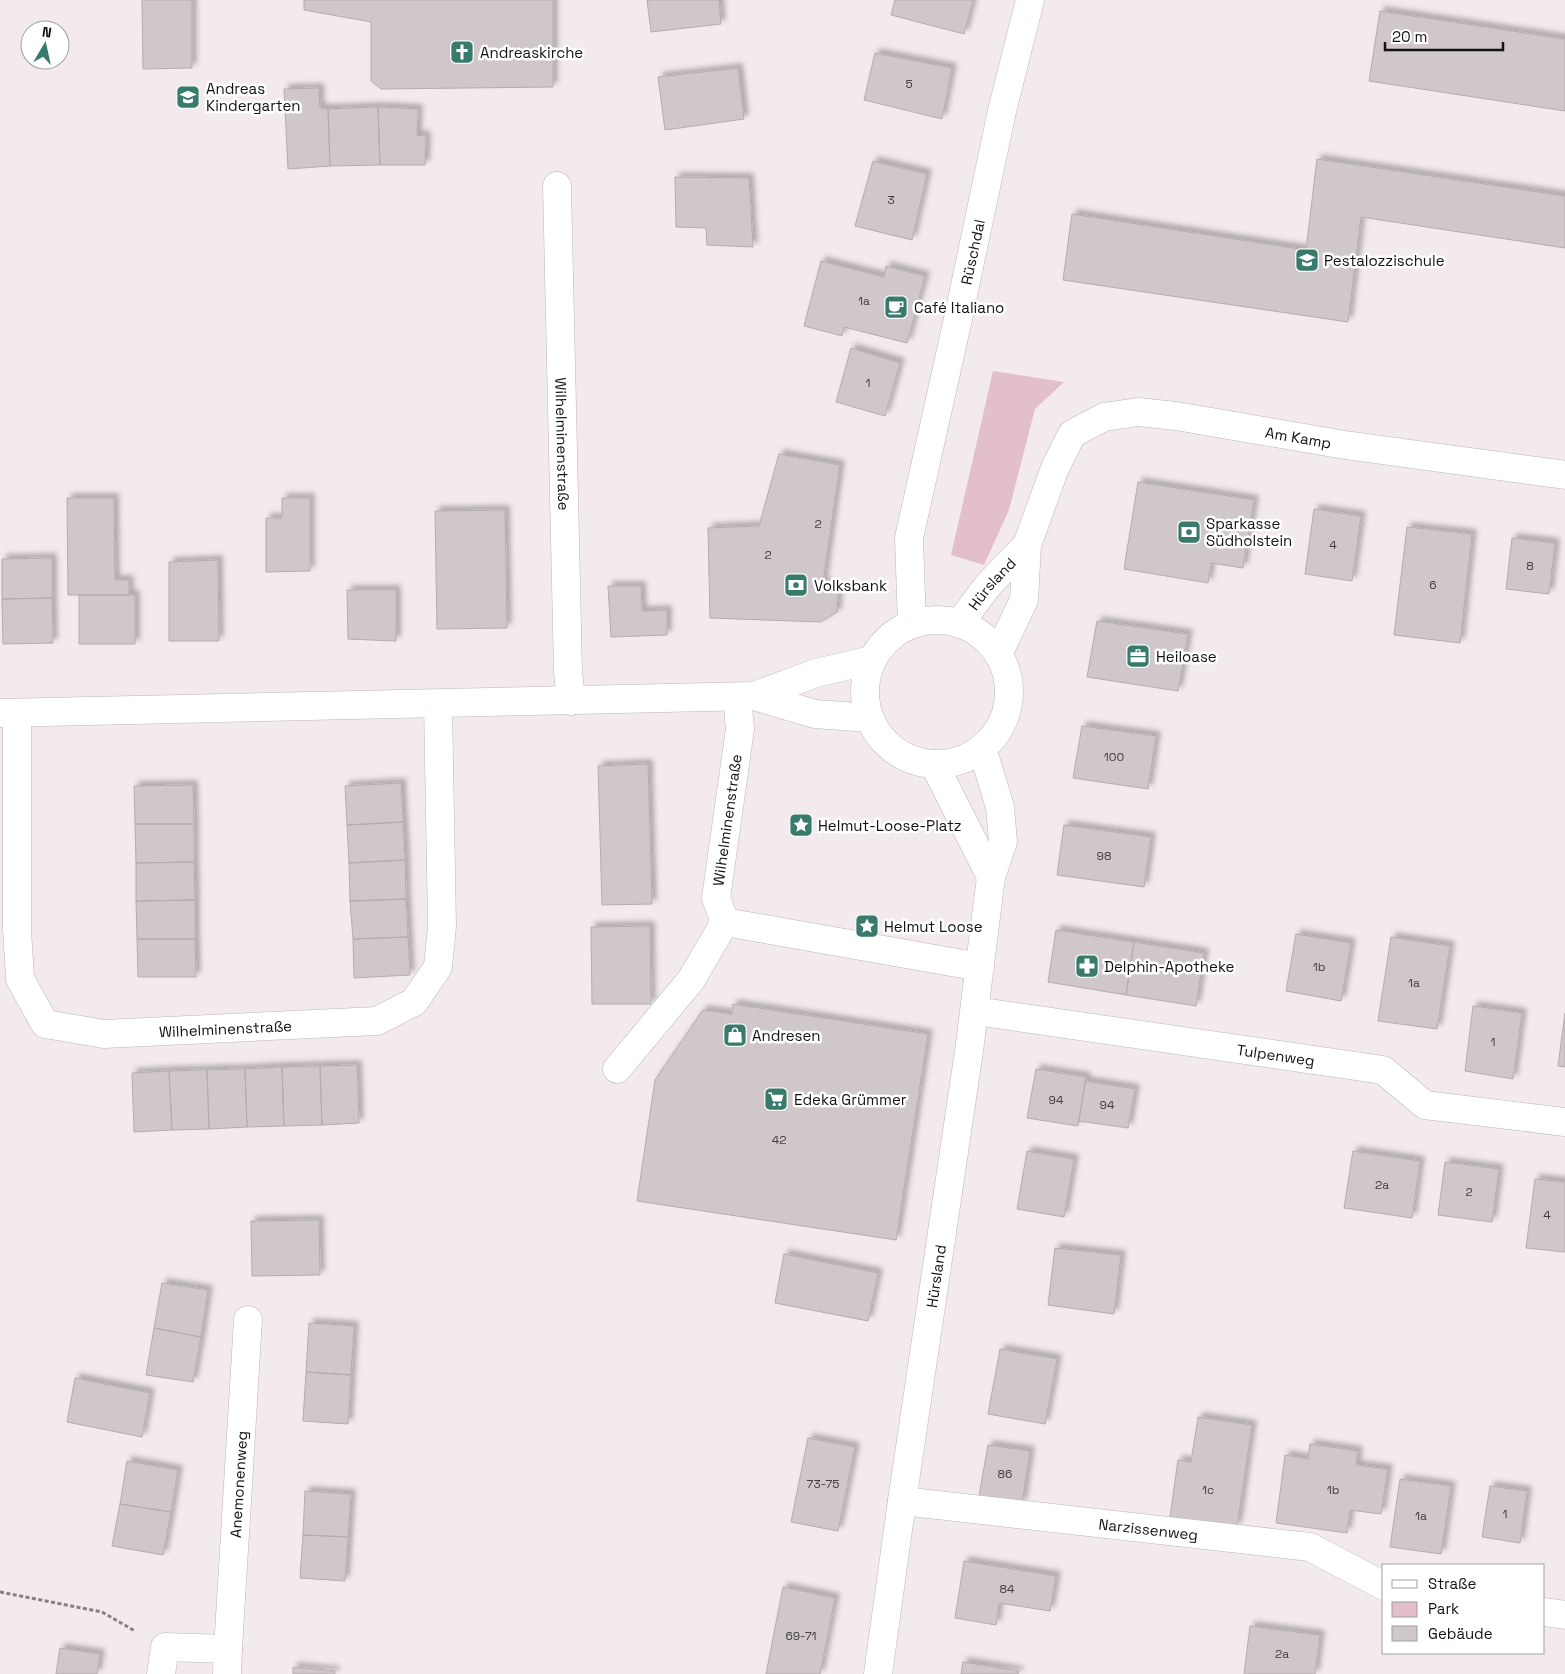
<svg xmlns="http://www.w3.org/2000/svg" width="1565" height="1674" font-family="'Space Grotesk',sans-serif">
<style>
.green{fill:#e3bfcb}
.building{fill:#d0c7ca;stroke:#b4acaf;filter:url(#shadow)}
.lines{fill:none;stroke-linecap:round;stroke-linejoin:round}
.minor-casing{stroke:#beb5b8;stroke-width:29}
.path{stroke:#878183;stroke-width:3;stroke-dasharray:4 2.5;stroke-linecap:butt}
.minor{stroke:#fff;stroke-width:28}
.labels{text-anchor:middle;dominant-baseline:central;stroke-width:5;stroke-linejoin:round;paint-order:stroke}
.number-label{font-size:12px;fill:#433e40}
.poi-label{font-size:15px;fill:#141112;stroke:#fff;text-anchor:start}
.street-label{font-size:15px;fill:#141112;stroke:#fff}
</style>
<defs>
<filter id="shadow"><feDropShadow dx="4.5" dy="-4.5" stdDeviation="2.5" flood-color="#0004"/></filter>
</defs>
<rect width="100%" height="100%" fill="#f3eaed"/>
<!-- green -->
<path class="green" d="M 993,371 L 1064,382 L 1035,409 L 1009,510 L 984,565 L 951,555 Z"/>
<!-- building -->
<path class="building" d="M 142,0 L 192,0 L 192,68 L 143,69 Z
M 304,0 L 553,0 L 553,87 L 381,89 L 371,81 L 371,22 L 304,10 Z
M 647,0 L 719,0 L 721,24 L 651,32 Z
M 895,0 L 973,0 L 964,34 L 891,15 Z
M 1380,11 L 1565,39 L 1565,111 L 1369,81 Z
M 875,53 L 952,68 L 942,119 L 864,100 Z
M 738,68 L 744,119 L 665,130 L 658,77 Z
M 319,88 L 320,108 L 328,109 L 330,166 L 288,169 L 284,89 Z
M 378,107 L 380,165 L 330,166 L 328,109 Z
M 378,107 L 418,109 L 417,136 L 426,135 L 425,165 L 380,165 Z
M 1317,159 L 1565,196 L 1565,248 L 1361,217 L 1348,322 L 1063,280 L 1072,214 L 1306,250 Z
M 873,161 L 927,174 L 912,240 L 855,226 Z
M 675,177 L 749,178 L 753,247 L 707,245 L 706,228 L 676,227 Z
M 821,261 L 884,277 L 886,266 L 925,276 L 907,343 L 844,327 L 842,336 L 804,326 Z
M 851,348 L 900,363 L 885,416 L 836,402 Z
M 779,454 L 840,465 L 823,582 L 838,592 L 837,612 L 821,622 L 710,618 L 708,528 L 759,526 Z
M 1138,482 L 1254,500 L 1243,568 L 1211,563 L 1208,583 L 1124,569 Z
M 67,498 L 114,498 L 115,580 L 129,580 L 129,595 L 68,595 Z
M 282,498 L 310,498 L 310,571 L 266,572 L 266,518 L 282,518 Z
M 1314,509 L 1361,516 L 1352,581 L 1305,574 Z
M 505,510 L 507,628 L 437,629 L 435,511 Z
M 1407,527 L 1472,534 L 1460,643 L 1394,635 Z
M 1512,538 L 1555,543 L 1549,594 L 1506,589 Z
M 52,558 L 52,598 L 2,599 L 2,559 Z
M 218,560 L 219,641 L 169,641 L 169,562 Z
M 608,586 L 641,586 L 642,611 L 667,610 L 667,635 L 611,637 Z
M 347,590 L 396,590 L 396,641 L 348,639 Z
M 79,595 L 135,595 L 135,644 L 79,644 Z
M 52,598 L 53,643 L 3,644 L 2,599 Z
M 1097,621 L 1188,634 L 1178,691 L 1087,677 Z
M 1082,726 L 1156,736 L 1148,789 L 1073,778 Z
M 648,764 L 652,904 L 602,905 L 598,766 Z
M 401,783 L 403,822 L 347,825 L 345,786 Z
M 193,785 L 194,824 L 135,824 L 134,786 Z
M 403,822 L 405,860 L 349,863 L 347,825 Z
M 135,824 L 194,824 L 194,862 L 136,863 Z
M 1064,825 L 1151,837 L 1144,887 L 1057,875 Z
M 405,860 L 406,899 L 350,901 L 349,863 Z
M 194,862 L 195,900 L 136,901 L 136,863 Z
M 406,899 L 408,937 L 353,939 L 350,901 Z
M 195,900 L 195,939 L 137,939 L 136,901 Z
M 650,926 L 651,1004 L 592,1004 L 591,927 Z
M 1056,930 L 1134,942 L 1126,995 L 1048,982 Z
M 1296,934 L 1351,943 L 1341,1001 L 1286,991 Z
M 408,937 L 410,975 L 354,978 L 353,939 Z
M 1391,937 L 1450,946 L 1437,1029 L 1378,1021 Z
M 137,939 L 195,939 L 196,977 L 138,977 Z
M 1134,942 L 1204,953 L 1196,1006 L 1126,995 Z
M 733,1004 L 928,1034 L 896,1240 L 637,1201 L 655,1080 L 703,1010 L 732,1014 Z
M 1473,1006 L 1522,1013 L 1513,1079 L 1465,1071 Z
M 1565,1013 L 1565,1067 L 1558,1066 Z
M 357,1065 L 359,1123 L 322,1125 L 320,1066 Z
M 320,1066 L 322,1125 L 284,1126 L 282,1067 Z
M 282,1067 L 284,1126 L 247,1127 L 245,1069 Z
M 245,1069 L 247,1127 L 209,1129 L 207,1070 Z
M 1036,1069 L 1086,1077 L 1078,1126 L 1027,1118 Z
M 207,1070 L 209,1129 L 172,1130 L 169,1071 Z
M 169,1071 L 172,1130 L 134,1132 L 132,1073 Z
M 1085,1081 L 1135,1089 L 1128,1128 L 1079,1121 Z
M 1027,1151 L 1074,1159 L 1064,1217 L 1017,1209 Z
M 1353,1151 L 1420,1161 L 1412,1218 L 1344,1208 Z
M 1445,1162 L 1499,1169 L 1492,1222 L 1438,1215 Z
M 1535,1179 L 1565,1182 L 1565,1252 L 1526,1248 Z
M 319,1220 L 320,1275 L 252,1276 L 251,1221 Z
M 1055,1248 L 1121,1255 L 1114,1314 L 1048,1305 Z
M 784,1254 L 878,1273 L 868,1321 L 775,1303 Z
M 162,1283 L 208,1290 L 201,1337 L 154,1328 Z
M 309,1323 L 354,1326 L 351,1375 L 306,1372 Z
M 154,1328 L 201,1337 L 193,1382 L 146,1375 Z
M 1000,1349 L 1057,1359 L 1045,1424 L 988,1414 Z
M 306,1372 L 351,1375 L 348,1424 L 303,1421 Z
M 75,1378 L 150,1393 L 142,1437 L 67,1422 Z
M 1198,1417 L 1252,1425 L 1237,1527 L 1170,1517 L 1178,1460 L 1191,1462 Z
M 808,1438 L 855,1447 L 838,1531 L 791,1522 Z
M 1310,1444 L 1358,1451 L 1356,1465 L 1388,1469 L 1381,1514 L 1350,1510 L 1347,1533 L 1276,1523 L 1285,1455 L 1308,1459 Z
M 988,1445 L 1030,1451 L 1022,1504 L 979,1496 Z
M 127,1461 L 178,1470 L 171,1512 L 120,1504 Z
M 1400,1479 L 1451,1486 L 1441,1554 L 1390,1547 Z
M 1490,1486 L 1527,1491 L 1520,1543 L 1482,1537 Z
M 305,1491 L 351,1494 L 348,1537 L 303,1535 Z
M 120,1504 L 171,1512 L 163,1555 L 112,1546 Z
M 303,1535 L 348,1537 L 345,1581 L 300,1578 Z
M 964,1561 L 1056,1576 L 1050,1611 L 999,1603 L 996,1625 L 955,1618 Z
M 783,1587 L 835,1598 L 820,1674 L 766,1674 Z
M 1250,1626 L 1320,1635 L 1315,1674 L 1244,1674 Z
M 60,1648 L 100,1654 L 97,1674 L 56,1674 Z
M 963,1662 L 1019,1671 L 1018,1674 L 961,1674 Z
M 293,1667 L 335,1671 L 335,1674 L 293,1674 Z"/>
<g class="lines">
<!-- minor casing -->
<g class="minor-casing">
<g id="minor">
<path id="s1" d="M 557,186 L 568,671 L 571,701"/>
<circle cx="937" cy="692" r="72"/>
<path id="s2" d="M 912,624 L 909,538 L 958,319 L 1002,111 L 1030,0"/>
<path id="s3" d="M 959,624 L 989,584 L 1027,545"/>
<path id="s4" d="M 998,654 L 1024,600 L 1027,545 L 1055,468 L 1072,434 L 1104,417 L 1138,412 L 1176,416 L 1345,445 L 1565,475"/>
<path d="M 754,696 L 815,714 L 870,718"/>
<path d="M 737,697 L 740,729 L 716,898 L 725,922 L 980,967"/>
<path d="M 0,713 L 754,696 L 816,673 L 872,660"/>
<path id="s5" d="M 17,713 L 17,929 L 20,979 L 45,1024 L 104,1034 L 377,1021 L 414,1002 L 438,967 L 442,926 L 438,704"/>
<path d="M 934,764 L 991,877"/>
<path id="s6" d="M 975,1011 L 1383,1070 L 1425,1105 L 1565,1122"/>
<path d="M 617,1069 L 691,980 L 725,922"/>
<path id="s7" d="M 902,1501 L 1310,1547 L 1384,1586"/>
<path d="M 1544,1612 L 1565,1615"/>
<path id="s8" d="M 228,1649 L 248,1320"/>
<path d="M 161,1674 L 165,1647 L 228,1649 L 227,1674"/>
<path id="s9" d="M 878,1674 L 902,1501 L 969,1051 L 991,877 L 1003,842 L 1000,807 L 982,748"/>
</g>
</g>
<!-- path -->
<path class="path" d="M 0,1592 L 102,1612 L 135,1631"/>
<!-- minor -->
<use href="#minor" class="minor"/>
</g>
<!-- icons -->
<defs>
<g id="church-square" transform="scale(1.25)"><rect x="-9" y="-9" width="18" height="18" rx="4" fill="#387a6b" stroke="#fff"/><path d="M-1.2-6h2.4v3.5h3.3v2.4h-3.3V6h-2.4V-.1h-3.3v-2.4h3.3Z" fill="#fff"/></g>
<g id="school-square" transform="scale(1.25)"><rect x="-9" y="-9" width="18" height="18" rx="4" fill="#387a6b" stroke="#fff"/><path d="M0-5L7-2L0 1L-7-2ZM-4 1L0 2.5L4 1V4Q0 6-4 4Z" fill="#fff"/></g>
<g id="cafe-square" transform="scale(1.25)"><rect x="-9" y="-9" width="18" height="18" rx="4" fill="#387a6b" stroke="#fff"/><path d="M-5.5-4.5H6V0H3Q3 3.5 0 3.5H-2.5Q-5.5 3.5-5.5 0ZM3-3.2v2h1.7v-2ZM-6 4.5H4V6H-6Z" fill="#fff"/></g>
<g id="bank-square" transform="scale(1.25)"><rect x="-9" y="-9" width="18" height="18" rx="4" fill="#387a6b" stroke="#fff"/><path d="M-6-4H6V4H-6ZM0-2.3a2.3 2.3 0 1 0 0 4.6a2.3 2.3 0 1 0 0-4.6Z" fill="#fff"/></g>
<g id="office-square" transform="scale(1.25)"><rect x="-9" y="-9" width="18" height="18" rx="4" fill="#387a6b" stroke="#fff"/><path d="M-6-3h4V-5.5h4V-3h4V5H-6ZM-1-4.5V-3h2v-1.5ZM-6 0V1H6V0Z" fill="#fff"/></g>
<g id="sight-square" transform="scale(1.25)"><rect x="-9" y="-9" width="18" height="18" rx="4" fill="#387a6b" stroke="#fff"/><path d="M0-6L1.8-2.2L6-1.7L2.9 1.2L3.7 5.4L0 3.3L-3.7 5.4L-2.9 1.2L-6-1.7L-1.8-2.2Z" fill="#fff"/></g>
<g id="pharmacy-square" transform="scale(1.25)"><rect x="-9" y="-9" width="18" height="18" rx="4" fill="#387a6b" stroke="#fff"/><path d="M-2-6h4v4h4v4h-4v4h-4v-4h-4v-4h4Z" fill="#fff"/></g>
<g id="shop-square" transform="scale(1.25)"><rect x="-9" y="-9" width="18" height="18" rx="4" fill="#387a6b" stroke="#fff"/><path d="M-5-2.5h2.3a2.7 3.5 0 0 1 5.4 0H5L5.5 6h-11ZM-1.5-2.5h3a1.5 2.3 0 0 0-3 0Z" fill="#fff"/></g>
<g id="supermarket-square" transform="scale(1.25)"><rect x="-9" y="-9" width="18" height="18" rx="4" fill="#387a6b" stroke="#fff"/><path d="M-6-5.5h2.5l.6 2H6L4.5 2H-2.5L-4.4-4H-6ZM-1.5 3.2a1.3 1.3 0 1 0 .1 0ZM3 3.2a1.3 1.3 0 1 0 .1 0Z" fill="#fff"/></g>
</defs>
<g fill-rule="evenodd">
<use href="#church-square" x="462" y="52"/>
<use href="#school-square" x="188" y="97"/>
<use href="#school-square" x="1307" y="260"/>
<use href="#cafe-square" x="896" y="307"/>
<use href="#bank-square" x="1189" y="532"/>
<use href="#bank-square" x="796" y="585"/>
<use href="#office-square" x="1138" y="656"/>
<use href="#sight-square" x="801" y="825"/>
<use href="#sight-square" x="867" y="926"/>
<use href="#pharmacy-square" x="1087" y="966"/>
<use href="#shop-square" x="735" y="1035"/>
<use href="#supermarket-square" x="776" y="1099"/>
</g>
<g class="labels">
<!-- number labels -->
<g class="number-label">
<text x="909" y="84">5</text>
<text x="891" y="200">3</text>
<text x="864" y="301">1a</text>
<text x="868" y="383">1</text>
<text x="818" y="524">2</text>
<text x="1333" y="545">4</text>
<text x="768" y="555">2</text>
<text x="1530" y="566">8</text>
<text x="1433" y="585">6</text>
<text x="1114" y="757">100</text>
<text x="1104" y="856">98</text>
<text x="1319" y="967">1b</text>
<text x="1414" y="983">1a</text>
<text x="1493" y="1042">1</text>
<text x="1056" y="1100">94</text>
<text x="1107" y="1105">94</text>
<text x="779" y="1140">42</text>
<text x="1382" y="1185">2a</text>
<text x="1469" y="1192">2</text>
<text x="1547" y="1215">4</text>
<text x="1005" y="1474">86</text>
<text x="823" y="1484">73-75</text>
<text x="1208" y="1490">1c</text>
<text x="1333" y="1490">1b</text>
<text x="1505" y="1514">1</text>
<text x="1421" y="1516">1a</text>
<text x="1007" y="1589">84</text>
<text x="801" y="1636">69-71</text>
<text x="1282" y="1654">2a</text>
</g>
<!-- poi labels -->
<g class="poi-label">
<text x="480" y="52">Andreaskirche</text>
<text x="206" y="88">Andreas<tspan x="206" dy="17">Kindergarten</tspan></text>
<text x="1324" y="260">Pestalozzischule</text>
<text x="914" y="307">Café Italiano</text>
<text x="1206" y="523">Sparkasse<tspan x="1206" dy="17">Südholstein</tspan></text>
<text x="814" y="585">Volksbank</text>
<text x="1156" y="656">Heiloase</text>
<text x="818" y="825">Helmut-Loose-Platz</text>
<text x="884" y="926">Helmut Loose</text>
<text x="1104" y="966">Delphin-Apotheke</text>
<text x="752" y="1035">Andresen</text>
<text x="794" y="1099">Edeka Grümmer</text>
</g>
<!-- street labels -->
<g class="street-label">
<text stroke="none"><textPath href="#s2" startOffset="379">Rüschdal</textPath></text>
<text stroke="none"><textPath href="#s4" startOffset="468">Am Kamp</textPath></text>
<text stroke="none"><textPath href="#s1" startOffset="258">Wilhelminenstraße</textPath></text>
<text stroke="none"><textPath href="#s3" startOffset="52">Hürsland</textPath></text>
<text transform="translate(727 820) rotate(-82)">Wilhelminenstraße</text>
<text stroke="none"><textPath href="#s5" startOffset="499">Wilhelminenstraße</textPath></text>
<text stroke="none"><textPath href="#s6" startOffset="304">Tulpenweg</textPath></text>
<text stroke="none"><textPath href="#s9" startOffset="402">Hürsland</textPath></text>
<text stroke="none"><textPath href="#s8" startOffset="165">Anemonenweg</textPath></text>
<text stroke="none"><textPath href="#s7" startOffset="248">Narzissenweg</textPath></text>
</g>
</g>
<!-- legend -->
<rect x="1382" y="1564" width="162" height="90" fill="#ffffff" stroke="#a1a0a0"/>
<rect x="1392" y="1580" width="25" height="8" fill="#ffffff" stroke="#a1a0a0"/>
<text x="1428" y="1589" font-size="15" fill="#141112">Straße</text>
<rect x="1392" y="1602" width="25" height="15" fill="#e3bfcb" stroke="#a1a0a0"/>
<text x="1428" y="1614" font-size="15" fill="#141112">Park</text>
<rect x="1392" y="1626" width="25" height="15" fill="#d0c7ca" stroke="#a1a0a0"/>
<text x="1428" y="1639" font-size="15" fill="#141112">Gebäude</text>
<!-- north arrow -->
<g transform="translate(45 45) rotate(9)"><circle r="24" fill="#ffffff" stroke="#a1a0a0"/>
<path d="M0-4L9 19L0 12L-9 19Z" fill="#387a6b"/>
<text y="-8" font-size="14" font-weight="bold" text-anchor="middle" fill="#141112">N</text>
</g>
<!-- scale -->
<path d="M1385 42v8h118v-8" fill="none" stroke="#141112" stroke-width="2.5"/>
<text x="1392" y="42" font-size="15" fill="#141112" stroke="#ffffff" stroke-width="4" paint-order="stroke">20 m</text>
</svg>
